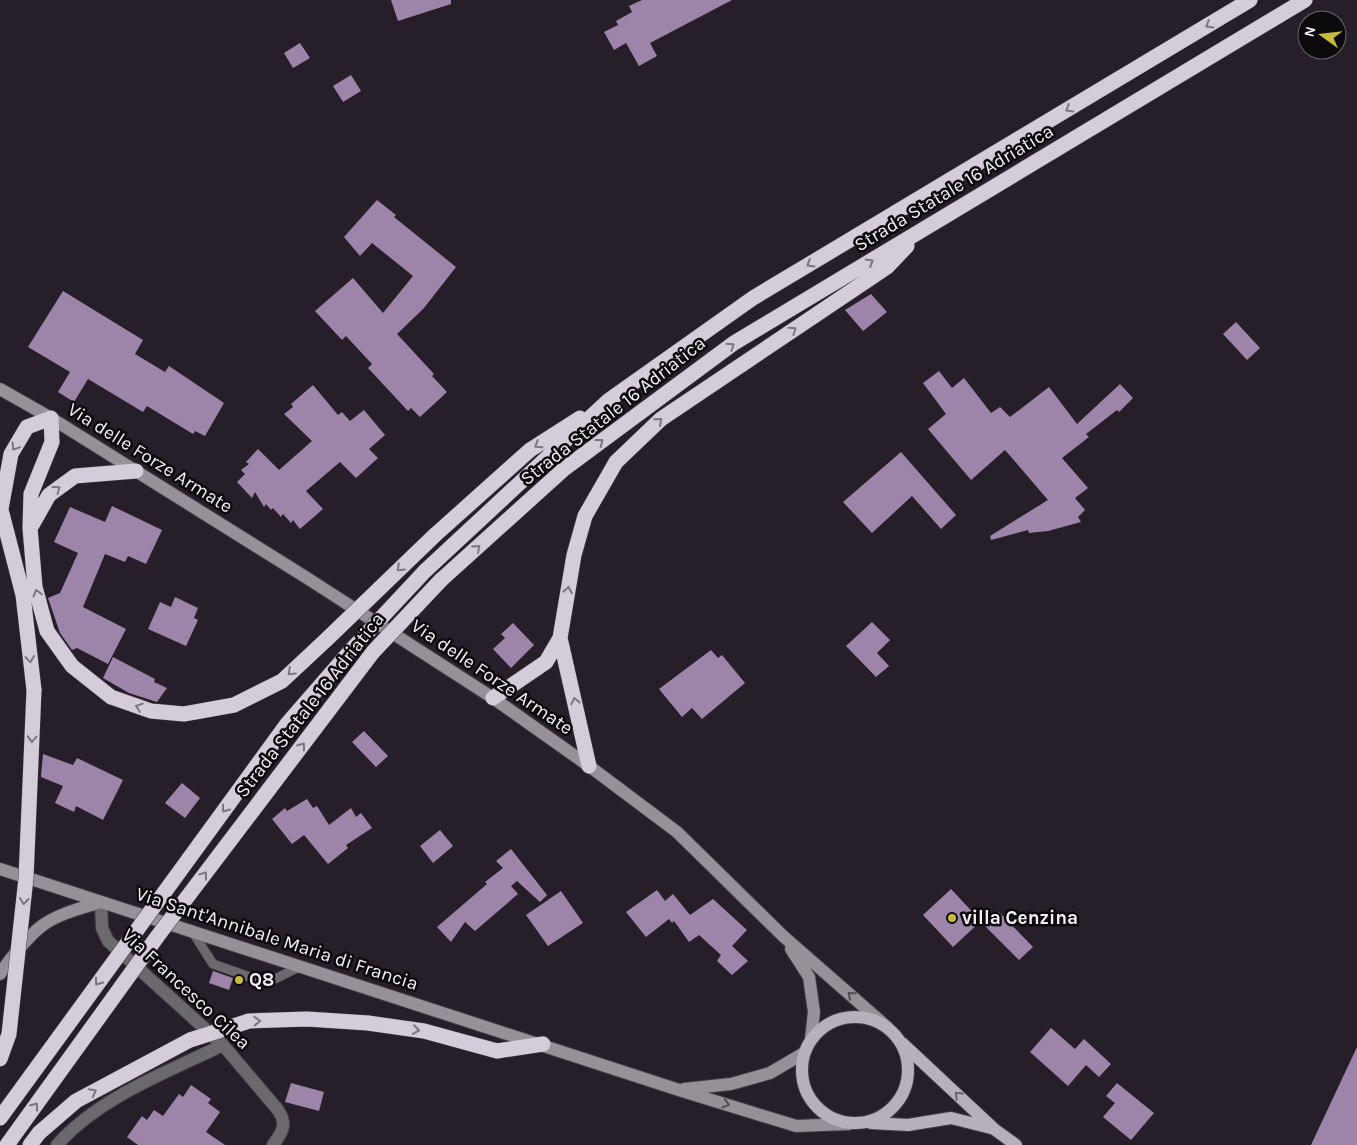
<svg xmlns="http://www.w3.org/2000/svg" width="1357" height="1145" font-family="Karla,sans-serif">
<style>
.building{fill:#9d85a9}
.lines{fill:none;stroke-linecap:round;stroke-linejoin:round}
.lane-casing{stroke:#433c46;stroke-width:10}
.street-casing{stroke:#433c46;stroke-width:14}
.secondary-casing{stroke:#433c46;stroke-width:14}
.primary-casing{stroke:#433c46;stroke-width:14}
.highway-casing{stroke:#433c46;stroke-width:16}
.lane{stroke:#6c696e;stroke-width:9}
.street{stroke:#6c696e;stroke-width:12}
.secondary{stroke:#969199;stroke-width:12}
.primary{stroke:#b7b0bb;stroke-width:12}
.highway{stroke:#d5ccd9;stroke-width:15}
.highway-bridge-casing{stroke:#433c46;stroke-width:16;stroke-linecap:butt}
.highway-bridge{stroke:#d5ccd9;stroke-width:15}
.oneway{stroke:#7b757e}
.oneway2{stroke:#524e54}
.oneway3{stroke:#6a656d}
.poi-dot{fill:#c7bb3b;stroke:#0d0a0e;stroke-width:2}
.labels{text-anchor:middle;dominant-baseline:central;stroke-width:5;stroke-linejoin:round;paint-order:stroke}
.street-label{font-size:19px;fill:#f3eef5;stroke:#0d0a0e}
.poi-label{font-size:19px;font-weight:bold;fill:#f3eef5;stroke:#0d0a0e;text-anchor:start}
</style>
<rect width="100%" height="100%" fill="#261f29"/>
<!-- building -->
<path class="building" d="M 391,0 L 451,0 L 451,4 L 398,21 Z
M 642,0 L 732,0 L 650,43 L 657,56 L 639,66 L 626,43 L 614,50 L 604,32 L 618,25 L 616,21 L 632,12 L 629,6 Z
M 300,43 L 310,58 L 293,68 L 284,53 Z
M 351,75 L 361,91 L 343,102 L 333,86 Z
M 377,200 L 396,215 L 394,217 L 456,267 L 424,308 L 397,334 L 434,374 L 432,376 L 447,392 L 420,417 L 411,408 L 408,411 L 368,368 L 372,364 L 346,336 L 342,340 L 315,311 L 353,278 L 383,313 L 413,276 L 372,243 L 360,256 L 344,237 Z
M 63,291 L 143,340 L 135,354 L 165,372 L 169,366 L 224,403 L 205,436 L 195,431 L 193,434 L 147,406 L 143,412 L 88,379 L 74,402 L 58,392 L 70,372 L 28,347 Z
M 871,294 L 887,312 L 863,331 L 845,310 Z
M 1236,322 L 1260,348 L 1247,360 L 1223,334 Z
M 939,371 L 952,388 L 964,378 L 991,413 L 1000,407 L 1010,417 L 1049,387 L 1077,424 L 1120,384 L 1133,398 L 1119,412 L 1117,410 L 1086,434 L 1089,437 L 1062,458 L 1088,488 L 1075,498 L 1085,510 L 1078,517 L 1081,522 L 1048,531 L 1029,533 L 1028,530 L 991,540 L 990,536 L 1048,500 L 1005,450 L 971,480 L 928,429 L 946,414 L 923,383 Z
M 313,385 L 338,415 L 342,412 L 350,421 L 364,410 L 385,435 L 369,449 L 378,458 L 356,478 L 340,462 L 306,491 L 323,509 L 300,529 L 293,520 L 291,523 L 283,514 L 281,517 L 273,508 L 271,510 L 266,504 L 264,507 L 255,492 L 252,498 L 237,482 L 245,474 L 241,470 L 249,464 L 246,462 L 258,449 L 279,470 L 312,441 L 284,414 L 293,407 L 291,404 Z
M 901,452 L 956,515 L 941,529 L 912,496 L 872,533 L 843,502 Z
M 112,506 L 162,530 L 146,564 L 128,556 L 125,562 L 105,554 L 83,607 L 126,629 L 108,664 L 77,648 L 72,650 L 60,633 L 48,598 L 60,593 L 78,553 L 54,542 L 70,507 L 105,522 Z
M 175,597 L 198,608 L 194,618 L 198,620 L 186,646 L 148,629 L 160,602 L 171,607 Z
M 872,622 L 890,640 L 877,653 L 889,666 L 876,677 L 846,646 Z
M 513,623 L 534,645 L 511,668 L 493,649 L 505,638 L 501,634 Z
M 711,650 L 718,658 L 722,655 L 745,683 L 702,719 L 692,708 L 682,717 L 659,689 Z
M 113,657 L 155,679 L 154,682 L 167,688 L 157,702 L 129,693 L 103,678 Z
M 364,731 L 388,756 L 376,767 L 352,742 Z
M 43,754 L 73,765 L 77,758 L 123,780 L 103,820 L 76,806 L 74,812 L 55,803 L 63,786 L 41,777 Z
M 182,783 L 200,798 L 185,818 L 165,803 Z
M 307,799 L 313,808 L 317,806 L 329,825 L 351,808 L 356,817 L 361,813 L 372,828 L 346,845 L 348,848 L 328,864 L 304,835 L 292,844 L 272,819 L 285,808 L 287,811 Z
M 440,830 L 453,846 L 433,863 L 420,846 Z
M 511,849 L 547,895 L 540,902 L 517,881 L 511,886 L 518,894 L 475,931 L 465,922 L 451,942 L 437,927 L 487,884 L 485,882 L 503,868 L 496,861 Z
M 951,889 L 981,921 L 953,947 L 923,915 Z
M 657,890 L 665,901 L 673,894 L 690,915 L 713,899 L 747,930 L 732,946 L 748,961 L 732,975 L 717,961 L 721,955 L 699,935 L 689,942 L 674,921 L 672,923 L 669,919 L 646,937 L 626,912 Z
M 561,891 L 583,923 L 548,946 L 526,915 Z
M 999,912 L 1033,947 L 1019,960 L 985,926 Z
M 213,971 L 233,978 L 229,990 L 209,983 Z
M 1051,1028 L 1075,1049 L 1084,1039 L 1111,1064 L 1099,1077 L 1086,1065 L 1068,1086 L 1030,1052 Z
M 1357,1047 L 1357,1145 L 1311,1145 Z
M 291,1083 L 324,1092 L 319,1111 L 285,1102 Z
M 1117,1083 L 1154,1113 L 1131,1140 L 1103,1117 L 1115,1103 L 1106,1096 Z
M 191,1085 L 211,1099 L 208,1103 L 220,1112 L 206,1132 L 225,1145 L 138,1145 L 127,1137 L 142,1116 L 147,1120 L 154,1110 L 163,1116 L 179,1094 L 183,1097 Z"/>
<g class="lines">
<!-- lane casing -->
<g class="lane-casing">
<path id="lane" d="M 192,931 L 213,964 L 267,983 L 301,966"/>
</g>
<!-- street casing -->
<g class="street-casing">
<path id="street" d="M 101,902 L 102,928 L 108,941 L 223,1045 L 278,1110 C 288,1125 282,1132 273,1145
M 57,1145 C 98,1098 167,1072 223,1045"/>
</g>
<!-- secondary casing -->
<g class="secondary-casing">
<path id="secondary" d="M 0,389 L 51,418 L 307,578 L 493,698 L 589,766 L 677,832 L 783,936 L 887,1027
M 0,869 L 679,1090 L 796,1126 L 849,1124
M 791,949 L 809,977 L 814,1012 L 811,1039
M 0,974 C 9,960 29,935 43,925 C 60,913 82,908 101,902
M 684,1089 L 731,1084 L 770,1073 L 804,1053"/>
</g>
<!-- primary casing -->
<g class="primary-casing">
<path id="primary" d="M802 1070a53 53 0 1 1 106 0a53 53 0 1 1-106 0Z
M 902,1043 L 994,1129 L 1016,1145
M 871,1123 L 908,1125 L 951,1118 L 991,1128"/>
</g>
<!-- highway casing -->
<g class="highway-casing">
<path id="highway" d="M 0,506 L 23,595 L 34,690
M 1,509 L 11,454 L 27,427 L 51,418 L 52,442 L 31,494 L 30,528 L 35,587 L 47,631 L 72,666 L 111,697 L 151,711 L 184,714 L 234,705 L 282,681 L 327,639
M 32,525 L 49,495 L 75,476 L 136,471
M 435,535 L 530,450 L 580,418
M 425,571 L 609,400 L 753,298 L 1250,0
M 441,580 L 564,469 L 734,343 L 1305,0
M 493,698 L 546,662 L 560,638
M 589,766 L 560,638 L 574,555 L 585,516 L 616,462 L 661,419 L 887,267 L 907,246
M 368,1023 L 424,1031 L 497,1051 L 543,1044"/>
</g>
<!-- lane -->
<use href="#lane" class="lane"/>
<!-- street -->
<use href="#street" class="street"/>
<!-- secondary -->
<use href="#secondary" class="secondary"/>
<!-- primary -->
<use href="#primary" class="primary"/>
<!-- highway -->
<use href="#highway" class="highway"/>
<!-- highway-bridge casing -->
<g class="highway-bridge-casing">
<path id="highway-bridge" d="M 327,639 L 435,535
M 0,1059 L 9,1034 L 26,878 L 34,690
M 0,1118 L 287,724 L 353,648 L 425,571
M 7,1145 L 157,937 L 373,652 L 441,580
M 30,1145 L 39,1133 L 76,1101 L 190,1040 L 249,1021 L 307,1019 L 368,1023"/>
</g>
<!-- highway-bridge -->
<use href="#highway-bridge" class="highway-bridge"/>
</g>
<!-- one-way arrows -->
<defs><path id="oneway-chevron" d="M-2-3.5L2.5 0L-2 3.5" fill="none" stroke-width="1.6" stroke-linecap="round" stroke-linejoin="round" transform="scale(1.25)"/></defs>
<g class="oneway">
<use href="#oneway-chevron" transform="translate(1209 25) rotate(149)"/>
<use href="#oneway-chevron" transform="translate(1069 109) rotate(149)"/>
<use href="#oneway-chevron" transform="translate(870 262) rotate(-31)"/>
<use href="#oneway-chevron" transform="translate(810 264) rotate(149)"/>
<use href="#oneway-chevron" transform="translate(793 330) rotate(-34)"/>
<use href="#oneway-chevron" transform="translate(731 346) rotate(-35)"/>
<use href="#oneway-chevron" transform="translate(659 421) rotate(-41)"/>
<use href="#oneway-chevron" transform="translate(600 442) rotate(-37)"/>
<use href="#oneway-chevron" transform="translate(538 445) rotate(147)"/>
<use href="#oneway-chevron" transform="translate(15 447) rotate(121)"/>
<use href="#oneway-chevron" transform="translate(57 489) rotate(-36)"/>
<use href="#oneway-chevron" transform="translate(477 548) rotate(-42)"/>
<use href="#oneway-chevron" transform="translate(400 568) rotate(136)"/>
<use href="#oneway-chevron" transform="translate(568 590) rotate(-80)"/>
<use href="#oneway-chevron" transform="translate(37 593) rotate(-105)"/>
<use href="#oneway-chevron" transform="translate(30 659) rotate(84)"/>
<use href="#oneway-chevron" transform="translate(291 672) rotate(137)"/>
<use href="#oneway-chevron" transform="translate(575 701) rotate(-103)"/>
<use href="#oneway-chevron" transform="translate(139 707) rotate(-161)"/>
<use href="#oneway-chevron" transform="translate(32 739) rotate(92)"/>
<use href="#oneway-chevron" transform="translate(302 746) rotate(-53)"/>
<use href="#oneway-chevron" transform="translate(225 809) rotate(126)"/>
<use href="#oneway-chevron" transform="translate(204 875) rotate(-53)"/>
<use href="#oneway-chevron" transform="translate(24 901) rotate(96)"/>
<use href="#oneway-chevron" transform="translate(98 982) rotate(126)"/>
<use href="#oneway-chevron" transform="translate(257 1021) rotate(-2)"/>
<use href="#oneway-chevron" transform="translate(416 1030) rotate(8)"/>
<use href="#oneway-chevron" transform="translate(93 1092) rotate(-28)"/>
<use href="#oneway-chevron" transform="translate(35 1106) rotate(-54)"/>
</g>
<g class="oneway2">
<use href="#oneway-chevron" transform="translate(851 995) rotate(-139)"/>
<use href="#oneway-chevron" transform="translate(726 1104) rotate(17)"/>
</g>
<use class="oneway3" href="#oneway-chevron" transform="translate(958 1095) rotate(-136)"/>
<!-- markers -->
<g class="poi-dot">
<circle cx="952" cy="918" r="5"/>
<circle cx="239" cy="980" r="5"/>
</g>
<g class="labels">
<!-- street labels -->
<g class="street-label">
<text transform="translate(954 188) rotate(-31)">Strada Statale 16 Adriatica</text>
<text transform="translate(613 411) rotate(-38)">Strada Statale 16 Adriatica</text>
<text transform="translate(150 458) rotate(32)">Via delle Forze Armate</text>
<text transform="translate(492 677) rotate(34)">Via delle Forze Armate</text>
<text transform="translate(310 705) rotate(-52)">Strada Statale 16 Adriatica</text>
<text transform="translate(277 939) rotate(18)">Via Sant'Annibale Maria di Francia</text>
<text transform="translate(186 989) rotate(43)">Via Francesco Cilea</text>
</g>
<!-- poi labels -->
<g class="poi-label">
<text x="962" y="918">villa Cenzina</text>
<text x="249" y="980">Q8</text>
</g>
</g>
<!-- north arrow -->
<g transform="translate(1322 35) rotate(285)"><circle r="24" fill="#0d0a0e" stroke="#69656a"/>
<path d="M0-4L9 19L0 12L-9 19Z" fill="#c7bb3b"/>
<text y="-8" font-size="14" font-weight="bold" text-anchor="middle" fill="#f3eef5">N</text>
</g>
</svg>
